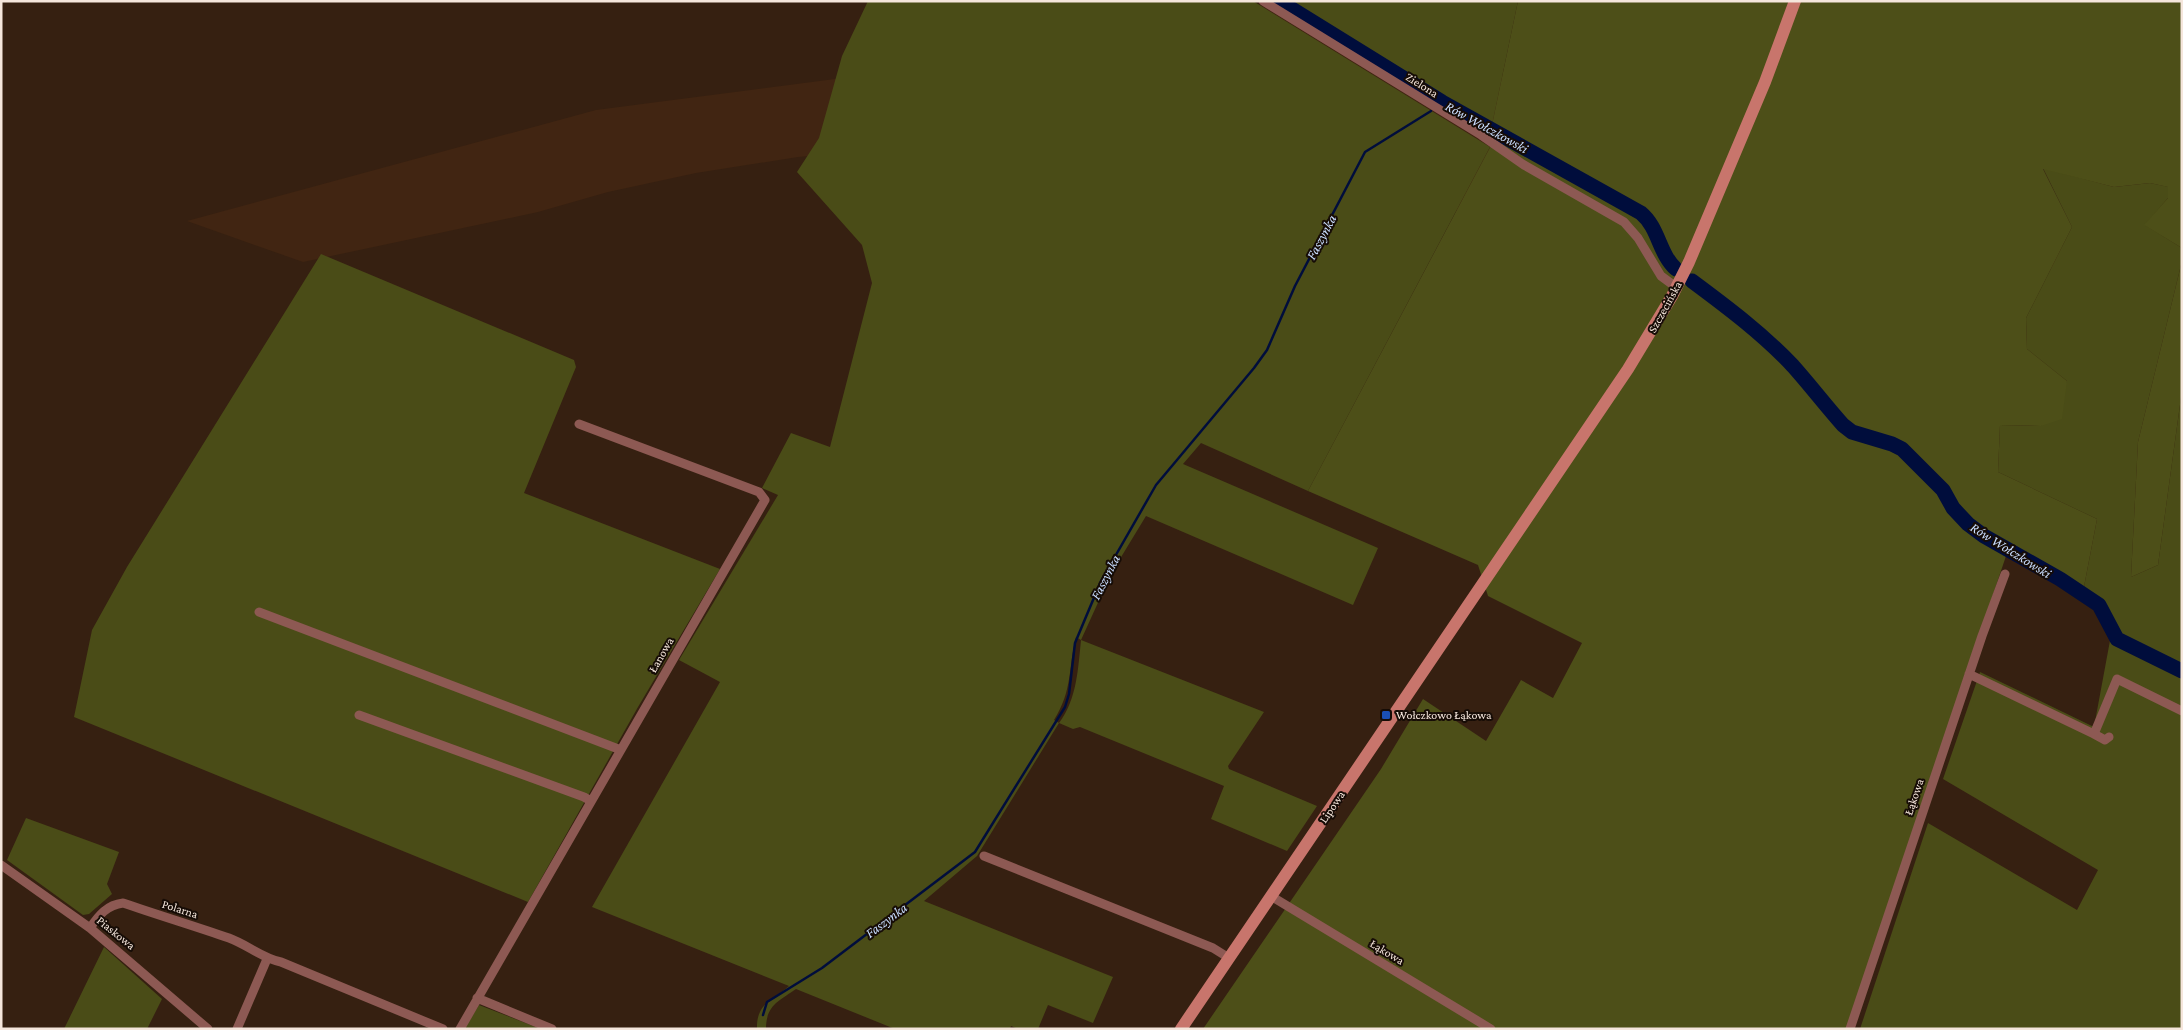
<svg xmlns="http://www.w3.org/2000/svg" width="2183" height="1030" font-family="'Crimson Pro',serif">
<style>
.built{fill:#412512}
.green{fill:#4a4c17;fill-rule:evenodd}
.forest{fill:#4d4f18}
.lines{fill:none;stroke-linecap:round;stroke-linejoin:round}
.stream{stroke:#000d3c;stroke-width:2.5}
.river{stroke:#000d3c;stroke-width:15}
.street{stroke:#8d5953;stroke-width:9}
.secondary{stroke:#c8756c;stroke-width:12}
.transit-dot{fill:#1a4fb4;stroke:#160c06;stroke-width:2}
.labels{text-anchor:middle;dominant-baseline:central;stroke-width:4;stroke-linejoin:round;paint-order:stroke}
.street-label{font-size:12px;fill:#f5e6dc;stroke:#160c06}
.poi-label{font-size:12px;fill:#f5e6dc;stroke:#160c06;text-anchor:start}
.water-label{font-size:14px;font-style:italic;fill:#cadeff;stroke:#160c06}
</style>
<rect width="100%" height="100%" fill="#362011"/>
<!-- built -->
<path class="built" d="M 1251,2 L 2182,282 L 865,151 L 798,157 L 696,173 L 608,192 L 538,212 L 303,262 L 187,221 L 596,110 L 927,67 Z"/>
<!-- green -->
<path class="green" d="M 868,1 L 1253,1 L 1490,147 L 1308,491 L 1201,443 L 1183,464 L 1378,548 L 1353,605 L 1146,516 L 1112,572 L 1081,640 L 1264,712 L 1228,766 L 1229,769 L 1317,806 L 1287,851 L 1211,819 L 1224,786 L 1080,727 L 1073,729 L 1059,723 L 977,856 L 924,901 L 1113,977 L 1093,1023 L 1048,1005 L 1038,1029 L 1018,1029 L 1011,1026 L 1010,1029 L 895,1029 L 796,989 C 779,1001 766,1005 766,1029 L 757,1029 C 756,1003 773,1000 789,986 L 592,907 L 720,682 L 679,660 L 778,495 L 762,488 L 791,433 L 830,447 L 872,283 L 862,245 L 797,172 L 819,138 L 842,56 ZM 1076,637 L 1081,640 C 1078,669 1077,699 1059,723 L 1054,720 C 1073,690 1068,668 1076,637 Z
M 1273,1 L 1518,1 L 1492,125 L 1495,138 Z
M 2043,168 L 2114,187 L 2150,183 L 2169,187 L 2168,198 L 2145,225 L 2182,248 L 2182,261 L 2138,442 L 2131,577 L 2158,565 L 2182,390 L 2182,1029 L 1860,1029 L 1928,823 L 2077,910 L 2098,870 L 1943,779 L 1980,672 L 2094,727 L 2114,619 L 2082,597 L 2097,519 L 1998,472 L 2000,425 L 2041,426 L 2067,381 L 2027,349 L 2026,318 L 2072,227 Z
M 321,254 L 574,360 L 576,367 L 524,493 L 720,569 L 638,707 L 528,902 L 74,717 L 92,630 L 127,567 Z
M 26,818 L 119,852 L 107,884 L 112,894 L 89,914 L 83,915 L 7,860 Z
M 104,947 L 162,999 L 147,1029 L 64,1029 Z
M 479,1005 L 541,1029 L 464,1029 Z"/>
<!-- forest -->
<path class="forest" d="M 1518,1 L 2182,1 L 2182,248 L 2144,225 L 2168,198 L 2168,187 L 2150,183 L 2114,187 L 2043,169 L 2072,227 L 2026,318 L 2027,349 L 2067,381 L 2062,419 L 2041,426 L 2000,425 L 1998,472 L 2097,519 L 2082,597 L 2006,556 L 1847,1029 L 1203,1029 L 1381,769 L 1423,699 L 1486,741 L 1521,680 L 1553,698 L 1582,643 L 1488,596 L 1478,565 L 1308,491 L 1495,138 L 1492,125 Z
M 2182,261 L 2182,390 L 2158,565 L 2131,577 L 2138,442 Z"/>
<g class="lines">
<!-- stream -->
<path class="stream" d="M 1437,104 L 1442,102
M 763,1015 L 767,1002 L 822,968 L 975,852 L 1065,707 L 1069,694 L 1075,643 L 1101,581 L 1156,485 L 1254,368 L 1267,350 L 1295,286 L 1365,152 L 1431,111"/>
<!-- river -->
<path class="river" d="M 1279,1 L 1442,102 L 1641,213 C 1659,228 1659,254 1676,269
M 1692,281 C 1727,307 1763,334 1793,366 C 1810,385 1826,406 1843,425 L 1852,432 L 1892,444 L 1902,449 L 1943,490 L 1953,508 L 1968,524 L 1984,536 L 2060,579 L 2099,605 L 2117,639 L 2182,671"/>
<!-- street -->
<path class="street" d="M 1263,1 L 1481,135 L 1524,165 L 1624,222 L 1638,238 L 1661,276 L 1676,287
M 259,612 L 621,750
M 1969,674 L 2094,734
M 359,715 L 584,797 L 591,801
M 2109,737 L 2105,740 L 2094,734 L 2117,679 L 2182,711
M 984,856 L 1213,948 L 1229,958
M 1,865 L 90,928 L 208,1029
M 1271,896 L 1491,1029
M 90,928 C 99,915 107,905 123,903 C 158,915 194,926 229,938 C 248,945 262,958 281,962 L 443,1029
M 477,998 L 552,1029
M 237,1029 L 267,959
M 460,1029 L 765,500 L 759,492 L 579,424
M 1850,1029 L 1982,636 L 2005,574"/>
<!-- secondary -->
<path class="secondary" d="M 1181,1029 L 1628,369 L 1672,296 L 1689,262 L 1765,82 L 1795,1"/>
</g>
<!-- markers -->
<rect class="transit-dot" x="1381" y="710" width="10" height="10" rx="2.5"/>
<g class="labels">
<!-- street labels -->
<g class="street-label">
<text transform="translate(1422 85) rotate(32)">Zielona</text>
<text transform="translate(1665 307) rotate(-61)">Szczecińska</text>
<text transform="translate(661 655) rotate(-60)">Łanowa</text>
<text transform="translate(1914 797) rotate(-71)">Łąkowa</text>
<text transform="translate(1332 807) rotate(-56)">Lipowa</text>
<text transform="translate(180 909) rotate(18)">Polarna</text>
<text transform="translate(116 933) rotate(39)">Piaskowa</text>
<text transform="translate(1387 952) rotate(31)">Łąkowa</text>
</g>
<!-- poi labels -->
<g class="poi-label">
<text x="1396" y="715">Wołczkowo Łąkowa</text>
</g>
<!-- water labels -->
<g class="water-label">
<text transform="translate(1487 127) rotate(29)">Rów Wołczkowski</text>
<text transform="translate(1321 237) rotate(-62)">Faszynka</text>
<text transform="translate(2011 550) rotate(32)">Rów Wołczkowski</text>
<text transform="translate(1105 577) rotate(-63)">Faszynka</text>
<text transform="translate(886 920) rotate(-37)">Faszynka</text>
</g>
</g>
<!-- border -->
<rect width="2183" height="1030" fill="none" stroke="#f5e6dc" stroke-width="5"/>
</svg>
